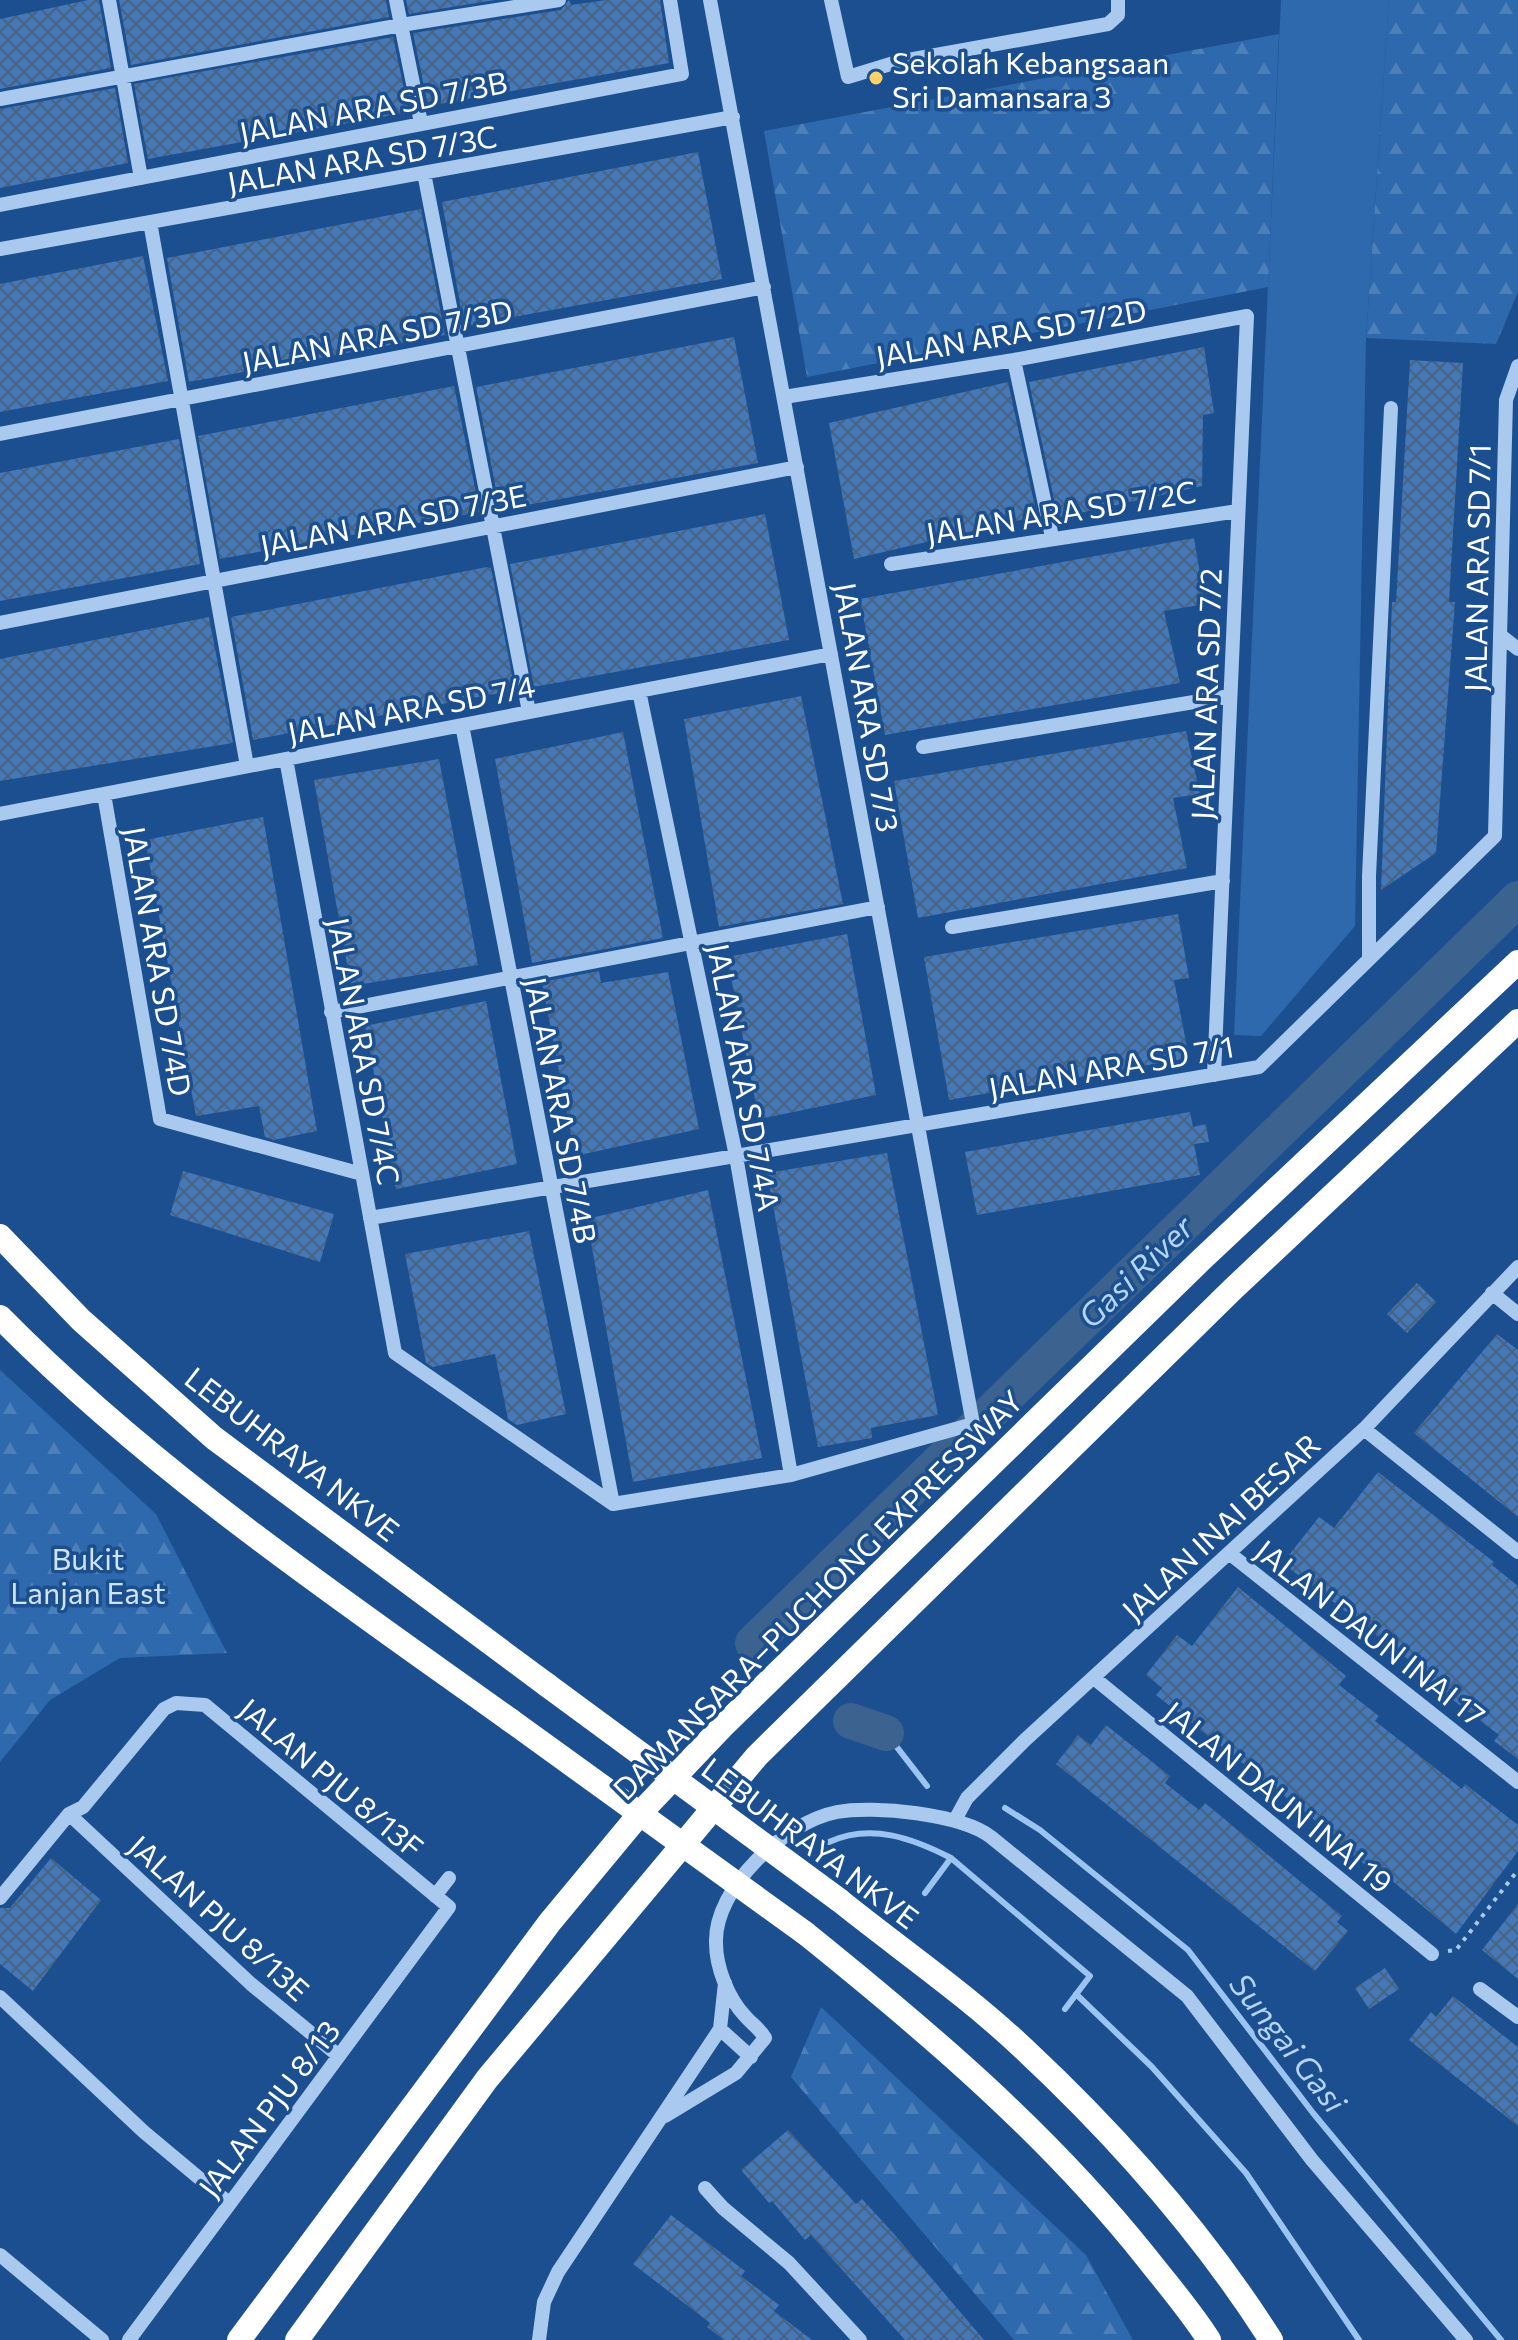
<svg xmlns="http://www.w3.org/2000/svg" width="1518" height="2340" font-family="Commissioner,sans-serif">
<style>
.green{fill:#2e69ad}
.forest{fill:url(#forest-firs)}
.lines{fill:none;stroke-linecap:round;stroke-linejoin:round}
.stream{stroke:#9cc4f0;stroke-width:6}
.river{stroke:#3c6290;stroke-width:36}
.building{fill:url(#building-cross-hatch)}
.path{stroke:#a9c9ee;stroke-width:4;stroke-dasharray:4 6;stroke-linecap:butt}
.minor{stroke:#a9c9ee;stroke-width:14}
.highway{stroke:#fff;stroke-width:24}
.highway-bridge{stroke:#fff;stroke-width:24}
.poi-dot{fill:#ffd166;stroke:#1b4f8f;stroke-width:3}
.labels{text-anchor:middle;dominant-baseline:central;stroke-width:7;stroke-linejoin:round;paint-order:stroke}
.poi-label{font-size:30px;fill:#fff;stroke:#1b4f8f;text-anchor:start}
.street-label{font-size:30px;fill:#fff;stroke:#1b4f8f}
.park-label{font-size:30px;fill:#cfe3fa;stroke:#1b4f8f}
.water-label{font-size:32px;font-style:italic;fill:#b5d3f5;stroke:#1b4f8f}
</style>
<defs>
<pattern id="forest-firs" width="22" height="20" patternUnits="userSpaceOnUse" patternTransform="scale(2)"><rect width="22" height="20" fill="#2e69ad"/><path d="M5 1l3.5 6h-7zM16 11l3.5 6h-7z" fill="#4d80b9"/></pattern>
<pattern id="building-cross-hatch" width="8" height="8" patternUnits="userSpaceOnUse" patternTransform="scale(2)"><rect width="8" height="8" fill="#4478b7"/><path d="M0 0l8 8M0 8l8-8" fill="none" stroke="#486282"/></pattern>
</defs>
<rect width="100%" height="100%" fill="#1b4f8f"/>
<!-- green -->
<path class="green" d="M 1281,0 L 1389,0 L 1366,338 L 1355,926 L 1261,1036 L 1234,1035 Z"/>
<!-- forest -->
<path class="forest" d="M 1389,0 L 1518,0 L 1518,292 L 1496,344 L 1366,338 Z
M 1279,34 L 1268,287 L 807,377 L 764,131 Z
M 0,1370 L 156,1514 L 227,1653 L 120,1658 L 50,1700 L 0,1762 Z
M 821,2007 L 1086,2255 L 1133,2340 L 1014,2340 L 791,2077 Z"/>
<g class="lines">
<!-- stream -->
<path class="stream" d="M 886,1733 L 927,1786
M 1005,1808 L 1040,1830 L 1188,1950 L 1313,2113 L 1501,2340
M 829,1842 C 871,1823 912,1838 951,1858 L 1090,1976 L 1065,2009
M 925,1893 L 951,1858
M 1076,1994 L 1152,2067 L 1246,2173 L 1359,2340"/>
<!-- river -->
<path class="river" d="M 753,1643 L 1518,899
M 851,1721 L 886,1733"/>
</g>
<!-- building -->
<path class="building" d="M 88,0 L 99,0 L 111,68 L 0,89 L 0,19 Z
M 119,0 L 386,0 L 389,17 L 131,65 Z
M 406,0 L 495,0 L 409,14 Z
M 569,0 L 571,5 L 607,0 L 660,0 L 669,63 L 428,106 L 413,33 L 561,10 Z
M 393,37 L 409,112 L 148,159 L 134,84 Z
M 115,88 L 128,163 L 0,188 L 0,109 Z
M 698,152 L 722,279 L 464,326 L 442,202 Z
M 421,209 L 445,335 L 189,382 L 167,258 Z
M 143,256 L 168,381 L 0,412 L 0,284 Z
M 734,337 L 758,463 L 500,510 L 476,387 Z
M 1204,347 L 1214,413 L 1203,415 L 1202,486 L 1058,518 L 1029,382 Z
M 1410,360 L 1463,363 L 1449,602 L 1455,602 L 1436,853 L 1381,890 L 1392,602 L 1396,602 Z
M 1008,382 L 1037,516 L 854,559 L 829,423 Z
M 454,386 L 480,512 L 220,559 L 198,436 Z
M 179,439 L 200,564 L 0,601 L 0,473 Z
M 765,514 L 789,640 L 534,687 L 510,564 Z
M 1194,538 L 1205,604 L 1164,611 L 1180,683 L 885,735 L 860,599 Z
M 487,567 L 491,568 L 515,690 L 253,740 L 231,617 Z
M 209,617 L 233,743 L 0,781 L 0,659 Z
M 801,696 L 843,904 L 719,927 L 684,719 Z
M 1186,731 L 1200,794 L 1173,798 L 1187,868 L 918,918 L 894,781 Z
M 623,732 L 663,938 L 532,963 L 495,759 Z
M 439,759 L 478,965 L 351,986 L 314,780 Z
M 263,817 L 317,1131 L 274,1140 L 265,1137 L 259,1106 L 196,1116 L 145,840 Z
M 1178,914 L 1189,978 L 1174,980 L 1189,1058 L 949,1100 L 924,957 Z
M 847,934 L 876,1095 L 759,1119 L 727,957 Z
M 599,971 L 601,983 L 668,972 L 699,1129 L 575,1156 L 542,982 Z
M 486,1001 L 517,1164 L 396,1189 L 365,1026 Z
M 1190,1112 L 1193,1127 L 1206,1124 L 1209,1142 L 1194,1144 L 1200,1175 L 977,1215 L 965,1152 Z
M 887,1153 L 938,1415 L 871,1428 L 872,1438 L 818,1447 L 767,1173 Z
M 183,1171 L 334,1214 L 320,1262 L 170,1215 Z
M 708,1190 L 762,1458 L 633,1482 L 587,1219 Z
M 529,1231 L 566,1414 L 517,1425 L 508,1419 L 495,1354 L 433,1367 L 426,1363 L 405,1254 Z
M 1417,1283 L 1436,1302 L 1407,1333 L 1387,1314 Z
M 1497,1334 L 1518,1350 L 1518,1517 L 1414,1433 Z
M 1378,1472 L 1494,1562 L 1492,1565 L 1518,1586 L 1518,1759 L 1494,1741 L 1499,1735 L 1423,1677 L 1426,1673 L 1289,1568 L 1295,1559 L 1289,1555 L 1319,1517 L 1334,1528 Z
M 1238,1587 L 1346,1676 L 1339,1685 L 1379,1716 L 1375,1721 L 1462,1789 L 1465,1784 L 1518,1825 L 1518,1851 L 1456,1934 L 1384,1874 L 1381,1877 L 1315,1826 L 1318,1823 L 1156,1695 L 1162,1688 L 1146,1675 L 1177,1635 L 1192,1646 Z
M 1106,1725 L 1170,1776 L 1165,1783 L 1199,1810 L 1205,1803 L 1342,1916 L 1337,1922 L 1348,1931 L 1315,1971 L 1056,1764 L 1078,1735 L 1091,1745 Z
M 51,1858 L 101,1900 L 33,1991 L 0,1964 L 0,1908 L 10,1908 Z
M 1518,1904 L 1518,1979 L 1482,1950 Z
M 1385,1968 L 1399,1989 L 1369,2009 L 1355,1988 Z
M 1453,1996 L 1518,2047 L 1518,2126 L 1409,2040 L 1431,2012 L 1436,2017 Z
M 788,2130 L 856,2204 L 862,2199 L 894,2234 L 984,2340 L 905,2340 L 811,2235 L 805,2240 L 772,2201 L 769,2203 L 741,2170 Z
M 671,2215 L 745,2271 L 741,2276 L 779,2305 L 774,2311 L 812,2340 L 724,2340 L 707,2327 L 710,2323 L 633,2264 Z"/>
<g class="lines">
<!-- path -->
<path class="path" d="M 1448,1951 L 1456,1950 L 1518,1870"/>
<!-- minor -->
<path class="minor" d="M 109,0 L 141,178
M 396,0 L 421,123
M 831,0 L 848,77 L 897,62 L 1108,24 L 1118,15 L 1118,0
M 0,99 L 401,25 L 559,0
M 424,173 L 529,712
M 0,205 L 682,74 L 670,0
M 150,222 L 247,766
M 0,249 L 733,117
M 1014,360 L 1052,537
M 784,397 L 1014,360 L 1247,316 L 1214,1075
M 0,434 L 764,287
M 891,564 L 1238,511
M 0,623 L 797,467
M 1500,635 L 1518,649
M 639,691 L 736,1156 L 791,1475
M 462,725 L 613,1504
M 923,747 L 1230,696
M 286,759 L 395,1353 L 613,1504 L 791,1475 L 973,1424 L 710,0
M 104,794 L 160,1119 L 362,1174
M 0,814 L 831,654
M 952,927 L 1223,881
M 1369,959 L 1369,876 L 1391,408
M 331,1012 L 878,907
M 370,1218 L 1259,1067 L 1495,836 L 1506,400 L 1518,366
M 1492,1293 L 1518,1314
M 1364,1429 L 1518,1552
M 1229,1553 L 1518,1782
M 1094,1678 L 1432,1954
M 69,1814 L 251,1984 L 339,2056
M 955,1820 L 967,1798 L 1025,1740 L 1364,1429 L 1518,1267
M 435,1896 L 449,1878
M 0,1898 L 69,1814 L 83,1807 L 164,1709 L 176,1703 L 205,1705 L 449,1907 L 129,2340
M 1480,1989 L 1518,2017
M 0,1997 L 144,2132 L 229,2203
M 720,2029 L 751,2057
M 665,2116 L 736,2073 L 765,2038 C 760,2029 752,2024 745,2016 C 728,1998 716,1967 716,1943 C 714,1888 785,1822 837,1812 C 874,1805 961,1814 991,1837 L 1187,1996 L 1312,2160 L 1466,2340
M 705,2188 L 723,2208 L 789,2263 L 860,2340
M 0,2255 L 102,2340
M 539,2340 L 544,2302 L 558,2272 L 720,2029 L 725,1983"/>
<!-- highway -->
<path class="highway" d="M 0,1236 L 81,1320 L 214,1438 L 547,1685
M 0,1317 C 152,1471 334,1594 510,1720
M 839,1900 C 900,1949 967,1995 1024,2049 C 1116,2135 1203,2233 1271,2340
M 805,1933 C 928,2032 1047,2133 1146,2257 C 1168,2285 1190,2310 1209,2340
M 239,2340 L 550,1922 L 643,1810 L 722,1727 L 1200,1261 L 1518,962
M 297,2340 L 487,2079 L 757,1756 L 1233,1289 L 1518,1021"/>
<!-- highway-bridge -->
<path class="highway-bridge" d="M 547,1685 L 839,1900
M 510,1720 L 805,1933"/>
</g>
<!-- markers -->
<circle class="poi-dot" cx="876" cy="78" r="8"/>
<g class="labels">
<!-- poi labels -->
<g class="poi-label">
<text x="892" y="61">Sekolah Kebangsaan<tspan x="892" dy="34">Sri Damansara 3</tspan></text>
</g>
<!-- street labels -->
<g class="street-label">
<text transform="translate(373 106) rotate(-11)">JALAN ARA SD 7/3B</text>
<text transform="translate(362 158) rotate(-10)">JALAN ARA SD 7/3C</text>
<text transform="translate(1011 332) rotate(-10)">JALAN ARA SD 7/2D</text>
<text transform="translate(377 335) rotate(-11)">JALAN ARA SD 7/3D</text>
<text transform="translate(1061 511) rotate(-9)">JALAN ARA SD 7/2C</text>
<text transform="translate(393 519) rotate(-11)">JALAN ARA SD 7/3E</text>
<text transform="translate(1476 568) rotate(-89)">JALAN ARA SD 7/1</text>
<text transform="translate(1205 694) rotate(-88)">JALAN ARA SD 7/2</text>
<text transform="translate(868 707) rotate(80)">JALAN ARA SD 7/3</text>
<text transform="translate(411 708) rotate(-11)">JALAN ARA SD 7/4</text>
<text transform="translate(159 961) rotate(80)">JALAN ARA SD 7/4D</text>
<text transform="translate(365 1051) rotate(79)">JALAN ARA SD 7/4C</text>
<text transform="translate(1111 1066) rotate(-10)">JALAN ARA SD 7/1</text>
<text transform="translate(745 1077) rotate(79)">JALAN ARA SD 7/4A</text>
<text transform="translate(562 1110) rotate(79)">JALAN ARA SD 7/4B</text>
<text transform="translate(293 1453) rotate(38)">LEBUHRAYA NKVE</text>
<text transform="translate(1220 1526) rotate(-43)">JALAN INAI BESAR</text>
<text transform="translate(817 1594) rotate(-45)">DAMANSARA–PUCHONG EXPRESSWAY</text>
<text transform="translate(1371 1632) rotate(38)">JALAN DAUN INAI 17</text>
<text transform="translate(332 1777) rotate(40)">JALAN PJU 8/13F</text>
<text transform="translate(1279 1796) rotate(39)">JALAN DAUN INAI 19</text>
<text transform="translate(811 1842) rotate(37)">LEBUHRAYA NKVE</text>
<text transform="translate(220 1917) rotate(42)">JALAN PJU 8/13E</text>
<text transform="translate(268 2108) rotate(-53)">JALAN PJU 8/13</text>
</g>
<!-- park labels -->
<g class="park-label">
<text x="88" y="1557">Bukit<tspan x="88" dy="34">Lanjan East</tspan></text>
</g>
<!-- water labels -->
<g class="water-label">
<text transform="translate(1135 1271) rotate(-44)">Gasi River</text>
<text transform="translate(1289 2042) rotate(52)">Sungai Gasi</text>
</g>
</g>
</svg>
